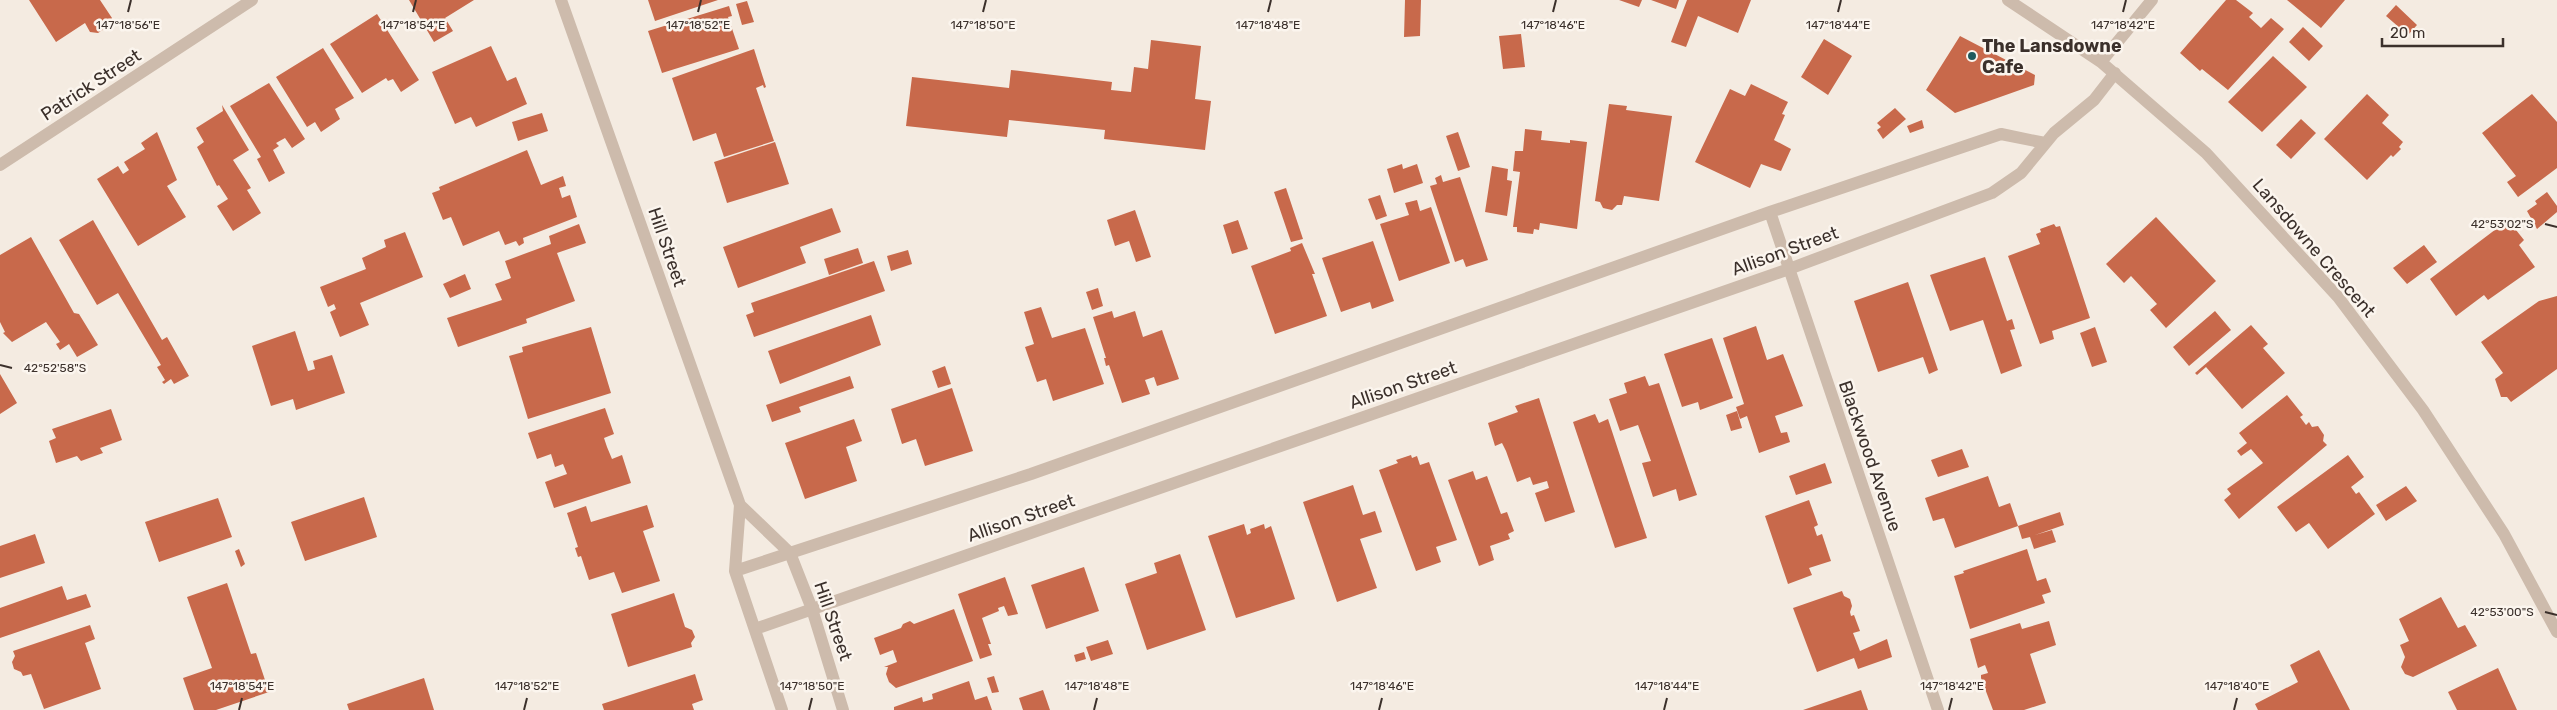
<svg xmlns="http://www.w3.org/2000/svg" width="2557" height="710" font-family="Rubik,sans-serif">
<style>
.building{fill:#c8694b}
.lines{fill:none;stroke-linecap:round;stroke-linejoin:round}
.minor{stroke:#cdbbac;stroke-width:12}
.ticks{fill:none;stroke:#3b302b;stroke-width:2}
.poi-dot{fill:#1f5a5e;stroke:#fbf5ee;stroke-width:2}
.labels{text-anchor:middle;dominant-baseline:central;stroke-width:5;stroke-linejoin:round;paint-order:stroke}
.poi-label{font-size:18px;font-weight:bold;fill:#3b302b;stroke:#fbf5ee;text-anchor:start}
.street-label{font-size:18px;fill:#3b302b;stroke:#fbf5ee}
.ticks-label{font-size:12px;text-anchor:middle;fill:#3b302b;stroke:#fbf5ee;stroke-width:5;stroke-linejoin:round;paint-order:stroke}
</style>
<rect width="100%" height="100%" fill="#f4ebe1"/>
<!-- building -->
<path class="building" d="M 29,0 L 100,0 L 112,18 L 110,25 L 98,33 L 90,32 L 85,23 L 56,42 Z
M 409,0 L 474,0 L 445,18 L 453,31 L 434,42 Z
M 648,0 L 718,0 L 655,21 Z
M 1405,0 L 1421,0 L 1420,36 L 1404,37 Z
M 1619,0 L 1642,0 L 1639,7 Z
M 1651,0 L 1679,0 L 1676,9 Z
M 1687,0 L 1751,0 L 1738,33 L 1698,16 L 1686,47 L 1671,42 Z
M 2226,0 L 2236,0 L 2253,13 L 2249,17 L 2261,28 L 2271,18 L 2284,29 L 2228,90 L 2202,69 L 2200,71 L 2180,53 Z
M 2287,0 L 2345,0 L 2321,28 Z
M 747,1 L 754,22 L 742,25 L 736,4 Z
M 2396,5 L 2417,25 L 2408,35 L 2386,16 Z
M 729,6 L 732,16 L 728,17 L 739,49 L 662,73 L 648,31 Z
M 377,14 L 419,80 L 401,92 L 393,79 L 388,81 L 386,78 L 362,93 L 330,44 Z
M 2303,27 L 2323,46 L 2309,61 L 2289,42 Z
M 1521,34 L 1525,67 L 1503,69 L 1499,36 Z
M 1960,36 L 2035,75 L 2034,85 L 1955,113 L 1926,90 Z
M 1824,39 L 1852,56 L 1828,95 L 1801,77 Z
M 1151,40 L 1201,46 L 1195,99 L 1211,101 L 1205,150 L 1104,139 L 1105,130 L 1009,120 L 1007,137 L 906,126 L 912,77 L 1009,88 L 1011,70 L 1112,82 L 1111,90 L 1131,92 L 1134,67 L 1148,69 Z
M 491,46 L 507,81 L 516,77 L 527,104 L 476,127 L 471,117 L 455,124 L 432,72 Z
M 323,48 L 354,98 L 335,109 L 340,119 L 321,132 L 315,122 L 307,127 L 276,77 Z
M 754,49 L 766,87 L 764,88 L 763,85 L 756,88 L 774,141 L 724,157 L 716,133 L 693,141 L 672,78 Z
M 2273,56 L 2307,87 L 2262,132 L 2228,102 Z
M 269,83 L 305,139 L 292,148 L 285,138 L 276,143 L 279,146 L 273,150 L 285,173 L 269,182 L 257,159 L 261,157 L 230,106 Z
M 1751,84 L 1788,102 L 1782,114 L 1785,115 L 1774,140 L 1791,149 L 1781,171 L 1761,164 L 1750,188 L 1695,162 L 1730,89 L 1745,96 Z
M 2367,94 L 2389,115 L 2382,123 L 2403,142 L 2399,147 L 2401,149 L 2393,157 L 2391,155 L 2367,180 L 2324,139 Z
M 2532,94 L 2557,122 L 2557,168 L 2518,197 L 2507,182 L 2516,176 L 2482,133 Z
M 1609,104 L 1627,106 L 1626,110 L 1672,116 L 1659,201 L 1624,196 L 1622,205 L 1617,205 L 1612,210 L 1603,208 L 1600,202 L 1595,201 Z
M 222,105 L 249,150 L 233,160 L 251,188 L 247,190 L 261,213 L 233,231 L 217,206 L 228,199 L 219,185 L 217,186 L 197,147 L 204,142 L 196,128 L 223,111 Z
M 1895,108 L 1906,119 L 1883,139 L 1877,130 L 1881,127 L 1877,123 Z
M 542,113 L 548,131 L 518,141 L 512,122 Z
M 2301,119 L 2316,133 L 2291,159 L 2276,145 Z
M 1922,120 L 1924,128 L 1910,133 L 1907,126 Z
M 1525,129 L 1542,131 L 1541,140 L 1570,143 L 1570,140 L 1587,142 L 1577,229 L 1540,223 L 1539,230 L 1534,229 L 1533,234 L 1517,232 L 1517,227 L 1513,227 L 1520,172 L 1513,171 L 1515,151 L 1523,151 Z
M 157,132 L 177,180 L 167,186 L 186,217 L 138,246 L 97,179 L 118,166 L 123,174 L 129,170 L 124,162 L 145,149 L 141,143 Z
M 1458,132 L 1470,167 L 1458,171 L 1446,136 Z
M 775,142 L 789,184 L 727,203 L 714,162 Z
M 527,150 L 541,185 L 563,176 L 566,186 L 559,188 L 562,198 L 570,195 L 577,217 L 523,238 L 524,243 L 519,246 L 516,241 L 505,245 L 499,231 L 463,246 L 451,217 L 443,220 L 432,193 L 440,190 L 439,187 Z
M 1402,164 L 1403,169 L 1417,164 L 1423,183 L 1394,193 L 1387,169 Z
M 1492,166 L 1508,169 L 1507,180 L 1512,181 L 1507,216 L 1485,212 Z
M 1441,175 L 1443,182 L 1460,177 L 1488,260 L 1466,267 L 1463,259 L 1455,262 L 1430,186 L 1437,184 L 1435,178 Z
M 1286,188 L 1303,239 L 1291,242 L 1274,192 Z
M 2547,192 L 2557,206 L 2557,212 L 2537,229 L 2527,211 L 2537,204 L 2535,201 Z
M 1380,195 L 1387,216 L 1376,220 L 1368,199 Z
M 1417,200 L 1420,211 L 1431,207 L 1450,263 L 1399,281 L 1380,224 L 1409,215 L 1405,203 Z
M 832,208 L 841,232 L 800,247 L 806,263 L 738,288 L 723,247 Z
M 1135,210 L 1151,257 L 1136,262 L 1129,241 L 1115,246 L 1107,220 Z
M 2156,217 L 2216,281 L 2166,328 L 2150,310 L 2157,304 L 2131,276 L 2124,283 L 2106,264 Z
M 93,220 L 162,340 L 167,337 L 189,376 L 174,384 L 171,379 L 164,384 L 162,382 L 165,380 L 157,367 L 161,365 L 118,293 L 97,305 L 59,240 Z
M 1238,220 L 1248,249 L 1232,254 L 1223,225 Z
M 2508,220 L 2524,240 L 2519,245 L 2535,267 L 2488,300 L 2484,295 L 2456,316 L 2430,279 Z
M 579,224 L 586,243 L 557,253 L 575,301 L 526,319 L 527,323 L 458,347 L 447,318 L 502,300 L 495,284 L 511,278 L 505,261 L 551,244 L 549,236 Z
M 2054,224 L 2056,227 L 2060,226 L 2090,318 L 2052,331 L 2054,339 L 2040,344 L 2008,256 L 2040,244 L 2036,234 L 2041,232 L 2040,229 Z
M 405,232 L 423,277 L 360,303 L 369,325 L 340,337 L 330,312 L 336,309 L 334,304 L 328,307 L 320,287 L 366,269 L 362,258 L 386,247 L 384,240 Z
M 31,237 L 74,313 L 79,314 L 98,345 L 77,357 L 69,344 L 60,350 L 56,344 L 60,342 L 46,322 L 12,342 L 3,333 L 5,332 L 0,322 L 0,255 Z
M 1373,241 L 1394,301 L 1372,309 L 1370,302 L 1341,312 L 1322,258 Z
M 1302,243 L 1315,274 L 1312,274 L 1327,316 L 1275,334 L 1251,266 L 1291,251 L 1290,248 Z
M 2424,245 L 2437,262 L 2407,284 L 2393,268 Z
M 858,248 L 863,263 L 829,275 L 824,259 Z
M 908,250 L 912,264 L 891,271 L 887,256 Z
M 1985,257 L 2007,321 L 2012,319 L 2015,329 L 2010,330 L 2022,366 L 2001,374 L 1983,320 L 1950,331 L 1930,275 Z
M 874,261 L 885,291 L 754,337 L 746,315 L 754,312 L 751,303 Z
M 465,274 L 471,289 L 450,298 L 443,284 Z
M 1908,282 L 1938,370 L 1929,374 L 1923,357 L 1878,372 L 1854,301 Z
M 1098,288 L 1103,306 L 1092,310 L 1086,292 Z
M 2557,296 L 2557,369 L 2511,402 L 2507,397 L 2501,397 L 2495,379 L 2503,373 L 2481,342 L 2539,301 Z
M 1041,307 L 1052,338 L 1085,328 L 1104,384 L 1053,401 L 1046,379 L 1037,382 L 1025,347 L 1034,344 L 1024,312 Z
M 1112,311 L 1114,318 L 1135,311 L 1143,337 L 1162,330 L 1179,379 L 1157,386 L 1154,377 L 1145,380 L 1150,394 L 1122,403 L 1109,365 L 1106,366 L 1104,358 L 1106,358 L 1093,317 Z
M 2215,311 L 2231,330 L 2189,366 L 2173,347 Z
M 871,315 L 881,345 L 780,384 L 768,351 Z
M 2251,325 L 2268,344 L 2263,348 L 2285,373 L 2242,409 L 2206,367 L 2197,375 L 2195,373 Z
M 1756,326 L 1767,360 L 1783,354 L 1803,406 L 1775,416 L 1781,433 L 1787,432 L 1790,442 L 1759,453 L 1747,416 L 1740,419 L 1736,407 L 1744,404 L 1723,338 Z
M 591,327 L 611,393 L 528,419 L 509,356 L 523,352 L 522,347 Z
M 2095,327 L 2107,362 L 2092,367 L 2080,333 Z
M 295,331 L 308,371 L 315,369 L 313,361 L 332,355 L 345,393 L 296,410 L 293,399 L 271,406 L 252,346 Z
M 1712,338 L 1733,398 L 1700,410 L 1698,402 L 1682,407 L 1664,354 Z
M 945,366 L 951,384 L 938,388 L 932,371 Z
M 0,374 L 17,403 L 0,414 Z
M 850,376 L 854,388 L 799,407 L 801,412 L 772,422 L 766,405 Z
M 1645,376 L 1649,386 L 1659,383 L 1697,495 L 1679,501 L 1676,489 L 1653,497 L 1642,463 L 1651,461 L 1638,425 L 1620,431 L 1609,399 L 1627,393 L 1624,383 Z
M 952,388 L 973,451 L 925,466 L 916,439 L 902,444 L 891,409 Z
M 2287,395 L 2303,415 L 2300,417 L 2306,425 L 2309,422 L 2312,427 L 2318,426 L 2324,435 L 2323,441 L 2327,445 L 2239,519 L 2224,500 L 2231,494 L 2227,489 L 2263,463 L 2251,449 L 2241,456 L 2237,451 L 2247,443 L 2239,433 Z
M 1539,398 L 1575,512 L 1545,522 L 1535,493 L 1549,488 L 1547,481 L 1533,485 L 1530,477 L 1517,482 L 1506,451 L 1502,443 L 1495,446 L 1488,423 L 1518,412 L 1515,406 Z
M 605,408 L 614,434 L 604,438 L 607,447 L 612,459 L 622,455 L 631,483 L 554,508 L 545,482 L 567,474 L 563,464 L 555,467 L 551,454 L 537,459 L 528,433 Z
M 111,409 L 122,440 L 100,448 L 103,453 L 81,461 L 77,456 L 56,463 L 49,441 L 56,438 L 52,429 Z
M 1737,411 L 1742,428 L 1731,431 L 1726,415 Z
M 1595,414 L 1599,423 L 1608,419 L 1647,538 L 1615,548 L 1573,422 Z
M 854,419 L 862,441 L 846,447 L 857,481 L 805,499 L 785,443 Z
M 1962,449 L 1969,467 L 1938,477 L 1931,460 Z
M 1411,455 L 1412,458 L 1417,456 L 1420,465 L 1429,462 L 1457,540 L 1436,547 L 1441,562 L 1416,571 L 1379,470 L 1398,463 L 1396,460 Z
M 2348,455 L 2364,477 L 2351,487 L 2356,494 L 2359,492 L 2375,514 L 2328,549 L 2309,523 L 2296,532 L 2277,507 Z
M 1825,463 L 1832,483 L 1796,495 L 1789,476 Z
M 1473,471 L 1476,480 L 1487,476 L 1501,514 L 1507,512 L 1514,531 L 1508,534 L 1510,539 L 1490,546 L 1494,560 L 1479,566 L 1448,480 Z
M 1988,476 L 1999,507 L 2010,503 L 2018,526 L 2060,512 L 2064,525 L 2035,535 L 2052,530 L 2056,542 L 2034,549 L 2030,537 L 2022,539 L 2018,526 L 1955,548 L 1944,518 L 1933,521 L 1925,498 Z
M 1353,485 L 1363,515 L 1375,511 L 1382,532 L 1360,539 L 1377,588 L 1337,602 L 1303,502 Z
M 2406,486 L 2417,501 L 2386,521 L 2376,505 Z
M 364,497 L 377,537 L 305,561 L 291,522 Z
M 218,498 L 232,537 L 159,562 L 145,522 Z
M 1809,500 L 1818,525 L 1814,527 L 1817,536 L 1822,534 L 1831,561 L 1809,568 L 1812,575 L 1788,584 L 1765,516 Z
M 647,505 L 654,527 L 643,531 L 660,581 L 622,593 L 614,572 L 589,580 L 581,556 L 578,557 L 575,548 L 578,547 L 567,513 L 586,506 L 591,522 Z
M 1244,524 L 1247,535 L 1251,533 L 1250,529 L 1264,524 L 1265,529 L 1271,526 L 1295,599 L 1236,618 L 1208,536 Z
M 35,534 L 45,563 L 0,578 L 0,546 Z
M 239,549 L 245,564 L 241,567 L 235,551 Z
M 2027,549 L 2037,581 L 2046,578 L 2051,592 L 2042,595 L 2045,603 L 1970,629 L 1954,576 L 1964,573 L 1963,571 Z
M 1180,554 L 1206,630 L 1147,650 L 1125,584 L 1157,573 L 1154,563 Z
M 1084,567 L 1099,611 L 1046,629 L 1031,585 Z
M 1005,577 L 1018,614 L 1008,616 L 1004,606 L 998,608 L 999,611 L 982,618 L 991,644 L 988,644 L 992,655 L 980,659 L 958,594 Z
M 227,583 L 251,654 L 256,653 L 269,692 L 216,710 L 194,710 L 183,678 L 212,668 L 187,597 Z
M 62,586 L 67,600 L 86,594 L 91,607 L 0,638 L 0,608 Z
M 1842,591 L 1844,596 L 1850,599 L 1852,606 L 1850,612 L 1851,616 L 1854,615 L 1860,631 L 1853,633 L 1860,651 L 1887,639 L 1892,657 L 1858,669 L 1854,658 L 1817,672 L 1793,608 Z
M 674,593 L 685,627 L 692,630 L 695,637 L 691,643 L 692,647 L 628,667 L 611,614 Z
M 2441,597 L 2458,628 L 2465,625 L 2477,646 L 2413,677 L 2405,674 L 2401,667 L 2405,657 L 2400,645 L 2409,641 L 2399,619 Z
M 954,609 L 973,661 L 896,688 L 889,682 L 886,674 L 888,667 L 884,667 L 897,662 L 893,650 L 880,655 L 874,638 L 901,628 L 903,624 L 910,621 L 914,624 Z
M 2049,621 L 2056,645 L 2030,654 L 2046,703 L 2024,710 L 1993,710 L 1981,678 L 1981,675 L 1988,673 L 1985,665 L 1978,668 L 1970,639 L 2020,623 L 2022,629 Z
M 90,625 L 95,639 L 85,643 L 101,689 L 44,709 L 31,674 L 23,676 L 21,672 L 14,669 L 12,662 L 15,656 L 13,651 Z
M 1108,640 L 1113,654 L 1091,661 L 1086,647 Z
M 2319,650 L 2350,710 L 2258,710 L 2255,704 L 2298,682 L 2290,665 Z
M 1084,652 L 1086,659 L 1076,662 L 1074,655 Z
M 2498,668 L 2517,710 L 2457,710 L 2448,692 Z
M 695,674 L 703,700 L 692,704 L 694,710 L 604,710 L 602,704 Z
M 994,676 L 999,692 L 992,693 L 987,678 Z
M 424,678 L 434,710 L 349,710 L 347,704 Z
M 969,681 L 975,700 L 987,696 L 992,710 L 894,710 L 894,707 L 922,697 L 923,702 L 933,699 L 932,694 Z
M 1043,690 L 1050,710 L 1023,710 L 1019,698 Z
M 1861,690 L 1868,710 L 1803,710 Z"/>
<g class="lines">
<!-- minor -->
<path class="minor" d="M 561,0 L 740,505 L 735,571 L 782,710
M 2008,0 L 2101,62 L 2206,153 L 2338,297 L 2423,410 L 2504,534 L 2557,632
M 2101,62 L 2152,0
M 0,165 L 252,0
M 1770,212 L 1938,710
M 740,505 L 790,553 L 812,609 L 843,710
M 735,571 L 1031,474 L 1770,212 L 2001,134 L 2045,143
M 755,629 L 1789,269 L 1992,193 L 2021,173 L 2054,133 L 2094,100 L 2115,73"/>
</g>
<!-- ticks -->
<path class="ticks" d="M 128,12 L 131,0M 413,12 L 416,0M 698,12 L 701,0M 983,12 L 986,0M 1268,12 L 1271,0M 1553,12 L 1556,0M 1838,12 L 1841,0M 2123,12 L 2126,0M 2545,224 L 2557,227M 0,365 L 12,368M 2545,612 L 2557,615M 239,710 L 242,698M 524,710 L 527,698M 809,710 L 812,698M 1094,710 L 1097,698M 1379,710 L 1382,698M 1664,710 L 1667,698M 1949,710 L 1952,698M 2234,710 L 2237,698"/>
<!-- markers -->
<circle class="poi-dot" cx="1972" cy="56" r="5"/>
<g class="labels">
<!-- poi labels -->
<g class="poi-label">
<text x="1982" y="46">The Lansdowne<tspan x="1982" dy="21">Cafe</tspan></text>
</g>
<!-- street labels -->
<g class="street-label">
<text transform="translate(91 85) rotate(-33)">Patrick Street</text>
<text transform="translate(667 247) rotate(71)">Hill Street</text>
<text transform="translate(2314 248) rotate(49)">Lansdowne Crescent</text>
<text transform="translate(1785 251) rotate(-20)">Allison Street</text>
<text transform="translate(1403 385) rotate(-19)">Allison Street</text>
<text transform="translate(1870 456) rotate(71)">Blackwood Avenue</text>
<text transform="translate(1021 518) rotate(-19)">Allison Street</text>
<text transform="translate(833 621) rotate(71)">Hill Street</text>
</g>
</g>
<g class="ticks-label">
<text x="128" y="29">147°18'56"E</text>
<text x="413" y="29">147°18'54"E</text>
<text x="698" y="29">147°18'52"E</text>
<text x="983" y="29">147°18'50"E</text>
<text x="1268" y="29">147°18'48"E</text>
<text x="1553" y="29">147°18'46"E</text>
<text x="1838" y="29">147°18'44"E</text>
<text x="2123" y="29">147°18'42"E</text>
<text x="2502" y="228">42°53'02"S</text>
<text x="55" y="372">42°52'58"S</text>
<text x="2502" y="616">42°53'00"S</text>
<text x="242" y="690">147°18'54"E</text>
<text x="527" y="690">147°18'52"E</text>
<text x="812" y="690">147°18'50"E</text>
<text x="1097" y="690">147°18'48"E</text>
<text x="1382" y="690">147°18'46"E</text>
<text x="1667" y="690">147°18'44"E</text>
<text x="1952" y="690">147°18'42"E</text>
<text x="2237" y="690">147°18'40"E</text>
</g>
<!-- scale -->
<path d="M2382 38v8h121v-8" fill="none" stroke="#3b302b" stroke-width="2.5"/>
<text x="2390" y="38" font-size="15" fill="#3b302b" stroke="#fbf5ee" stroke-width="4" paint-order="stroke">20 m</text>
</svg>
